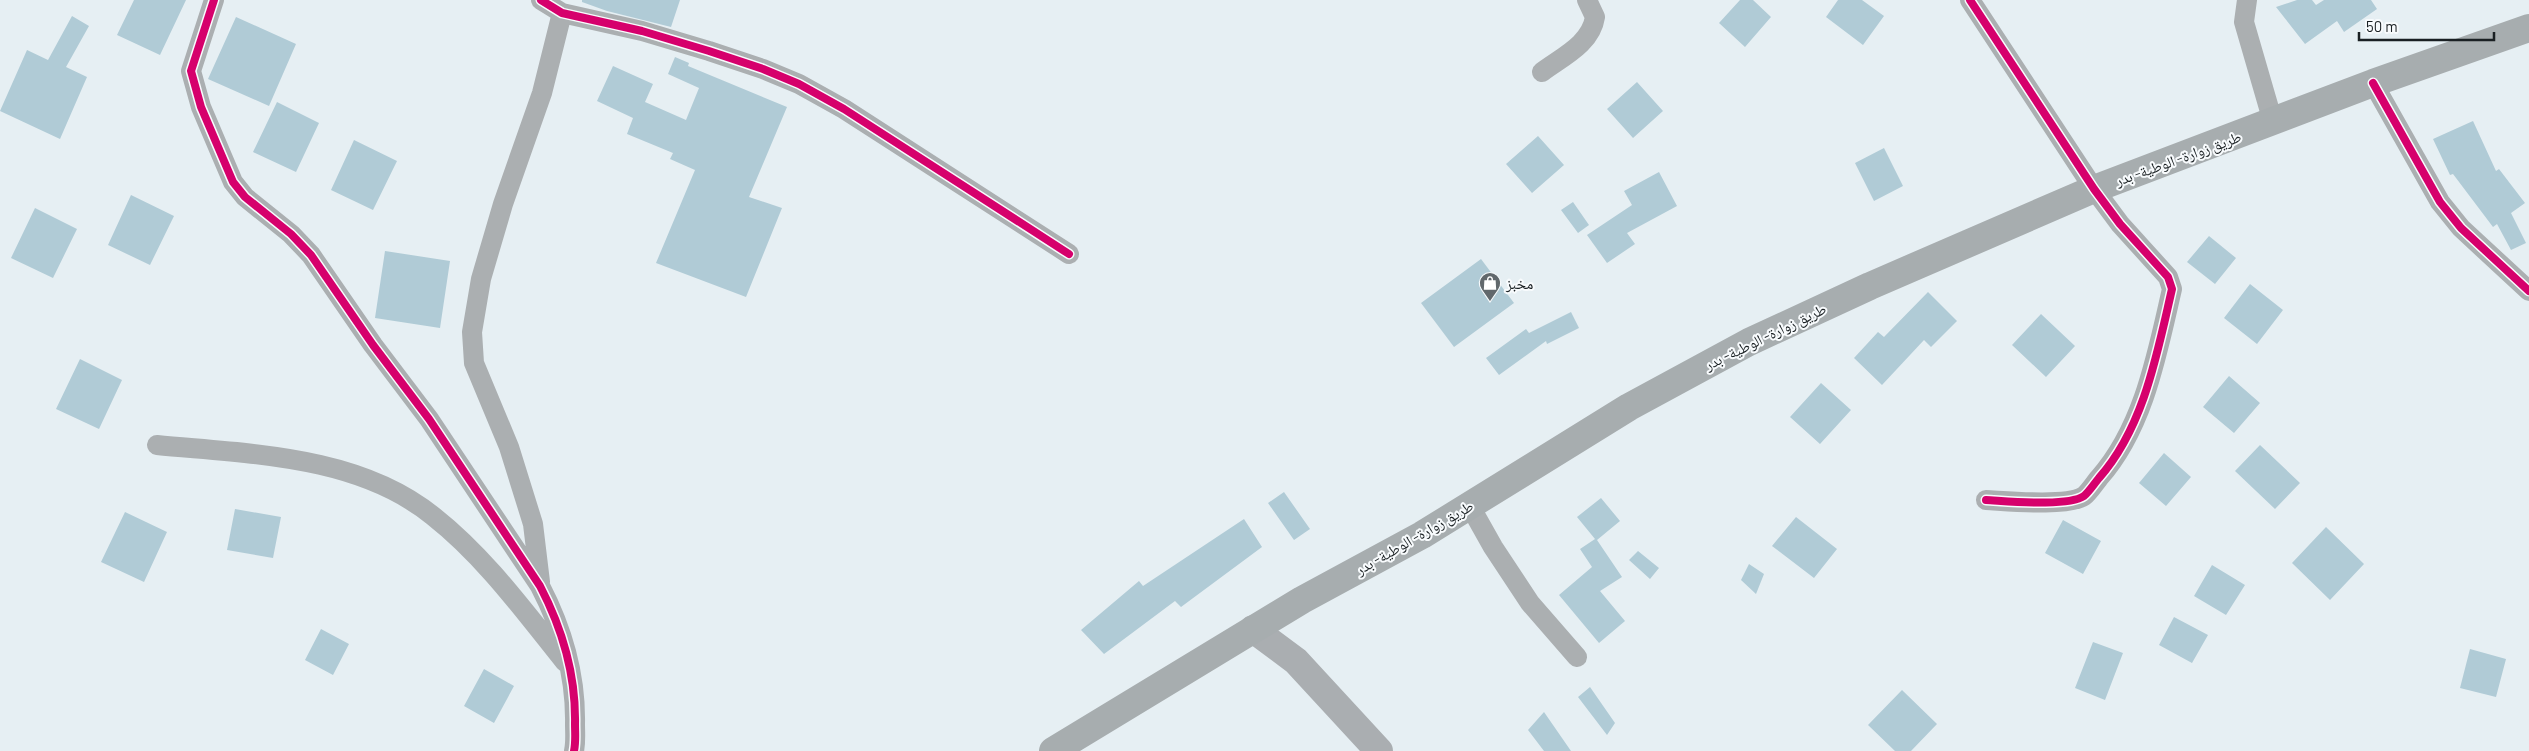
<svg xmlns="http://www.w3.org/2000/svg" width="2529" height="751" font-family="Barlow,'Noto Naskh Arabic',sans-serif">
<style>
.building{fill:#b0cbd6}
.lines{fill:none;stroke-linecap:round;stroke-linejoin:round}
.street{stroke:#abafb1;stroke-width:20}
.secondary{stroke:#aaaeb1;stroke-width:28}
.highway{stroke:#a7adaf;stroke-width:28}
.cycleway-casing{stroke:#f8fbfd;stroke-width:11}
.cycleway{stroke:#d6006c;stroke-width:8}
.labels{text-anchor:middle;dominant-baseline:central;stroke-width:4;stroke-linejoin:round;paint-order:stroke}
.street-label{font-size:15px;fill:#1a2023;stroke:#f8fbfd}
.poi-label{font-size:15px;fill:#1a2023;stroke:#f8fbfd;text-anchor:start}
</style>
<rect width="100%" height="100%" fill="#e6eff3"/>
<!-- building -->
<path class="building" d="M 134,0 L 186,0 L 160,55 L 117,35 Z
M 582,0 L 680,0 L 671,27 L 607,11 L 582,2 Z
M 1740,0 L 1753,0 L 1771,17 L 1745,47 L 1719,23 Z
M 1838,0 L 1862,0 L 1884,16 L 1863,45 L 1826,17 Z
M 2297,0 L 2312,0 L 2316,5 L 2324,0 L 2371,0 L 2377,9 L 2344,32 L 2337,21 L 2305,44 L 2276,7 Z
M 72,16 L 89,26 L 66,67 L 87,77 L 60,139 L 0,111 L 27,50 L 48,60 Z
M 236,17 L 296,44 L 269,106 L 208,79 Z
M 675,57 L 689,63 L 688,66 L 787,107 L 749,197 L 782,208 L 746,297 L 656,263 L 695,170 L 670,159 L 673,153 L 627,134 L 633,118 L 597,101 L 613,66 L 653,84 L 645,102 L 686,120 L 699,88 L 668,74 Z
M 1637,82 L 1663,111 L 1633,138 L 1607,109 Z
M 277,102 L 319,123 L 296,172 L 253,152 Z
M 2473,121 L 2496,171 L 2499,169 L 2525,203 L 2511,213 L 2526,243 L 2511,250 L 2497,224 L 2493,227 L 2453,174 L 2450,175 L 2433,139 Z
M 1538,136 L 1564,165 L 1532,193 L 1506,164 Z
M 354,140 L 397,161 L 373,210 L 331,190 Z
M 1884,148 L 1903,186 L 1874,201 L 1855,163 Z
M 1659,172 L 1677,206 L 1627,233 L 1635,244 L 1607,263 L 1587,235 L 1632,205 L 1624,191 Z
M 131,195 L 174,216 L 150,265 L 108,245 Z
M 1573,202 L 1589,225 L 1578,233 L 1561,210 Z
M 35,208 L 77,229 L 53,278 L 11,258 Z
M 2209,236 L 2236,258 L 2215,284 L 2187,262 Z
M 385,251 L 450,261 L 440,328 L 375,318 Z
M 1481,259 L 1514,303 L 1454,347 L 1421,303 Z
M 2250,284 L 2283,310 L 2257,344 L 2224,318 Z
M 1928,292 L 1957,321 L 1931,347 L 1924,340 L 1882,385 L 1854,358 L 1878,332 L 1884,337 Z
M 1571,312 L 1579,328 L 1547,344 L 1546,341 L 1499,375 L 1486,358 L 1526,329 L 1529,333 Z
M 2041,314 L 2075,346 L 2046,377 L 2012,345 Z
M 80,359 L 122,380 L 99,429 L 56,409 Z
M 2229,376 L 2260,403 L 2234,433 L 2203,407 Z
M 1821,383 L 1851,410 L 1820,444 L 1790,417 Z
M 2260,445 L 2300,483 L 2275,509 L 2235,471 Z
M 2164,453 L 2191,477 L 2166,506 L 2139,483 Z
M 1284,492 L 1310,529 L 1294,540 L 1268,503 Z
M 1601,498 L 1620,521 L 1597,540 L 1622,577 L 1600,591 L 1625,621 L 1599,643 L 1559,595 L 1592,567 L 1580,549 L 1595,539 L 1577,517 Z
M 235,509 L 281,517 L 273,558 L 227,550 Z
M 125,512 L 167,532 L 144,582 L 101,562 Z
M 1796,517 L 1837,549 L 1814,578 L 1772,546 Z
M 1244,519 L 1262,547 L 1181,607 L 1175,601 L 1104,654 L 1081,630 L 1139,581 L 1143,586 Z
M 2063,520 L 2101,541 L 2083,574 L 2045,553 Z
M 2326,527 L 2364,564 L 2330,600 L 2292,563 Z
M 1638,551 L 1659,568 L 1650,579 L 1629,560 Z
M 1749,564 L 1764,574 L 1756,594 L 1741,580 Z
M 2212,565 L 2245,585 L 2226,615 L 2194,596 Z
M 2174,617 L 2208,635 L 2192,663 L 2159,645 Z
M 321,629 L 349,644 L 333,675 L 305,660 Z
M 2093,642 L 2123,653 L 2105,700 L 2075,688 Z
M 2470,649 L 2506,659 L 2496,697 L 2460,688 Z
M 484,669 L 514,686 L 494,723 L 464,706 Z
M 1590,687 L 1615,723 L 1607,735 L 1578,697 Z
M 1902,690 L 1937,724 L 1911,751 L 1895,751 L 1868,725 Z
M 1544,712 L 1571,751 L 1544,751 L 1528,730 Z"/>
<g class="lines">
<!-- street -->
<path class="street" d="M 214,0 L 191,71 L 201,107 L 233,182 L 245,197 L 291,234 L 311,255 L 373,345 L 429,419 L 540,586 C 563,630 576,674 575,724 C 575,733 576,742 574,751
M 541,0 L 562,13 L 642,31 L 709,51 L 763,69 L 799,84 L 844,109 L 1069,254
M 1970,0 L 2094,189 L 2120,224 L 2168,277 L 2172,289 C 2157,354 2144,427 2099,478 C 2094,484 2089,492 2084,496 C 2068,507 2007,501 1986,500
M 2247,0 L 2244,22 L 2273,122
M 1542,72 C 1562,57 1591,44 1595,17 L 1587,0
M 2373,83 L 2440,202 L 2461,228 L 2529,291
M 157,445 C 249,454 358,455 433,516 C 485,557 524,611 565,662
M 1470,506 L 1493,547 L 1530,603 L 1577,657
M 540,582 L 533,524 L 509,447 L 474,363 L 472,332 L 481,279 L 503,204 L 542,93 L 562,13"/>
<!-- secondary -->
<path class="secondary" d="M 1253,629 L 1296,661 L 1379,751"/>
<!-- highway -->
<path class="highway" d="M 1053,751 L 1302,600 L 1422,535 L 1629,407 L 1749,342 L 1870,286 L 2094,189 L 2373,83 L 2529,28"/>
<!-- cycleway casing -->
<g class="cycleway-casing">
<path id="cycleway" d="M 214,0 L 191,71 L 201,107 L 233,182 L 245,197 L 291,234 L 311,255 L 373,345 L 429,419 L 540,586 C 563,630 576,674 575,724 C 575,733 576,742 574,751
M 541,0 L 562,13 L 642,31 L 709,51 L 763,69 L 799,84 L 844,109 L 1069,254
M 1970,0 L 2094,189 L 2120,224 L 2168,277 L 2172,289 C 2157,354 2144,427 2099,478 C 2094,484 2089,492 2084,496 C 2068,507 2007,501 1986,500
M 2373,83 L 2440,202 L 2461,228 L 2529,291"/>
</g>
<!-- cycleway -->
<use href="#cycleway" class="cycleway"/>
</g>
<!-- icons -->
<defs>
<g id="shop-pin" transform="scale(1.125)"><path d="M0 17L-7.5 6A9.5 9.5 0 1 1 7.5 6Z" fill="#61686c" stroke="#f8fbfd"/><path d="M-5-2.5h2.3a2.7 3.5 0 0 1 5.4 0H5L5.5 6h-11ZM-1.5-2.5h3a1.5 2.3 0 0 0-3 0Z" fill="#fff"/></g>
</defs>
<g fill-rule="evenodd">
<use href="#shop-pin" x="1490" y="283"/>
</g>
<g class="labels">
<!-- street labels -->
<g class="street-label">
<text transform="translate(2178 158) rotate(-20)">طريق زوارة- الوطية- بدر</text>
<text transform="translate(1765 336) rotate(-26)">طريق زوارة- الوطية- بدر</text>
<text transform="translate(1414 537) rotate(-30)">طريق زوارة- الوطية- بدر</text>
</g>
<!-- poi labels -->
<g class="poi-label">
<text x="1506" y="283">مخبز</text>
</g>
</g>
<!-- scale -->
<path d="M2359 32v8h135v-8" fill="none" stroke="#1a2023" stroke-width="2.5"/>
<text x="2366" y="32" font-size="15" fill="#1a2023" stroke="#f8fbfd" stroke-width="4" paint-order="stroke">50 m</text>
</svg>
